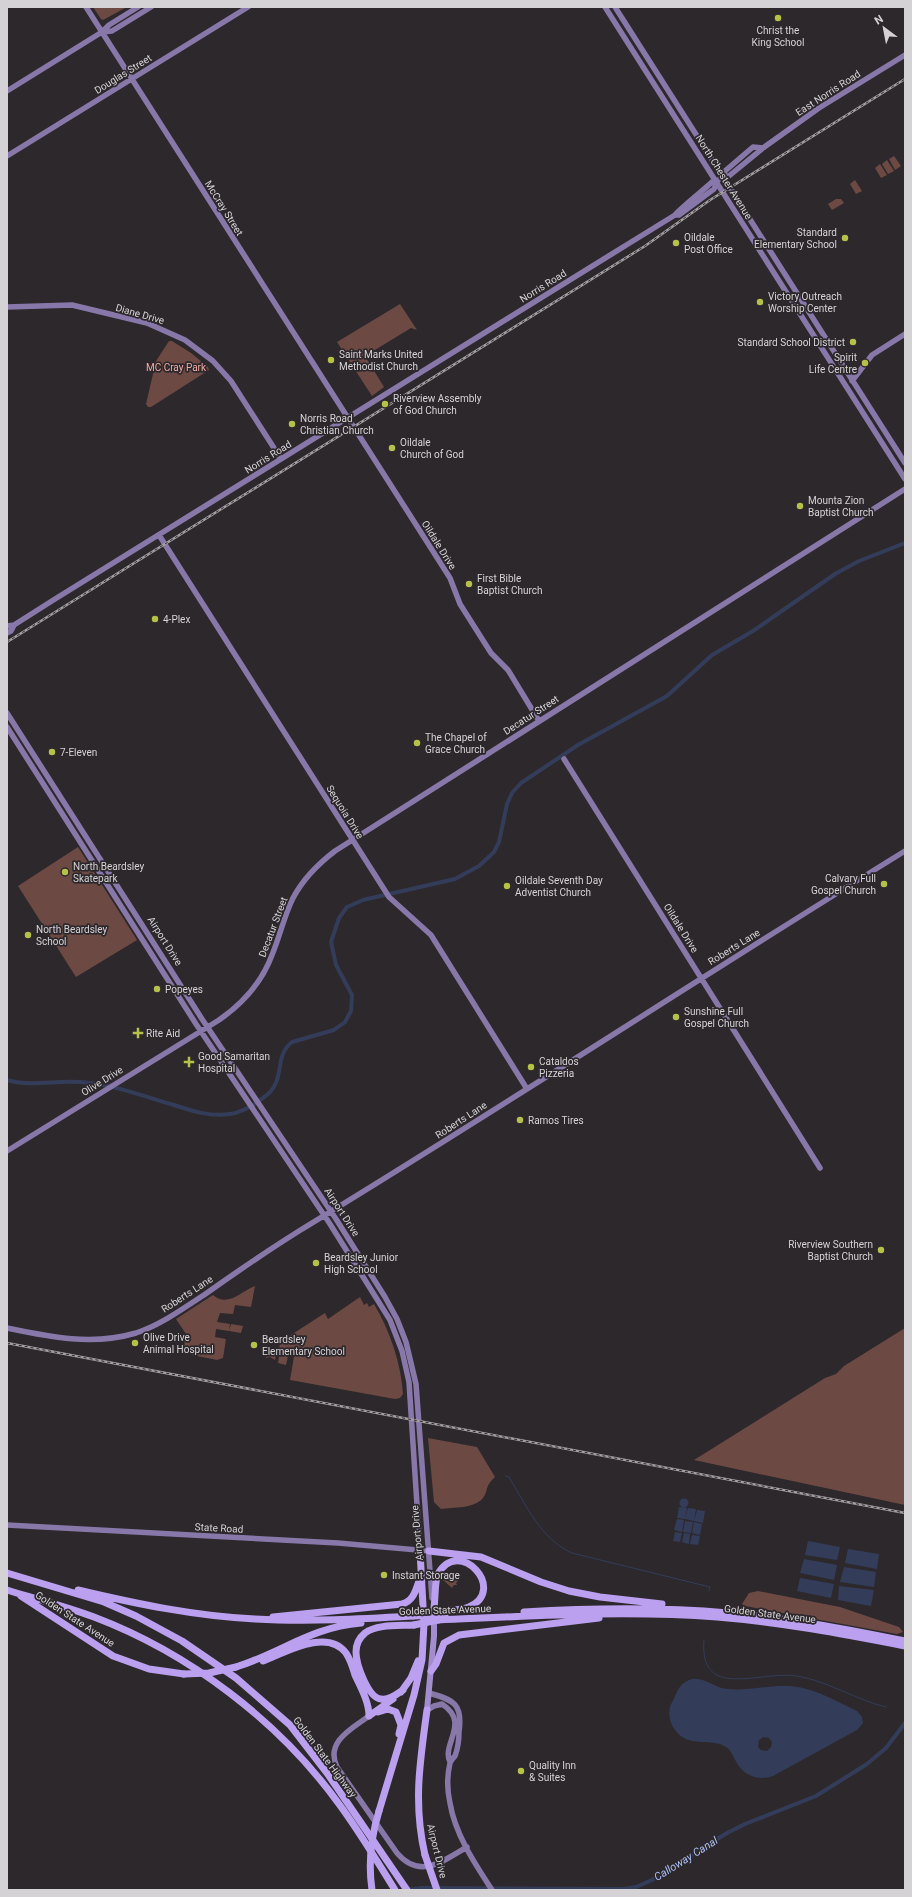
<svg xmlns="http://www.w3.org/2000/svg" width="912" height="1897" font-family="Roboto,sans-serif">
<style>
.green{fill:#6d4944}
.water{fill:#333d5a;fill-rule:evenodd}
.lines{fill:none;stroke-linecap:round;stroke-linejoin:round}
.stream{stroke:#333d5a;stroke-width:1}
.canal{stroke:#333d5a;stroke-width:4}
.secondary{stroke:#8878aa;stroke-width:5.5}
.primary{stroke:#a28dce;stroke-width:6}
.highway{stroke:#baa0ee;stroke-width:7}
.rail-casing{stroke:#a29ea1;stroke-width:2.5}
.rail{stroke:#2d282c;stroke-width:1;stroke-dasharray:3;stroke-linecap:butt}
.highway-bridge{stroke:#baa0ee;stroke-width:7}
.poi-dot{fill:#b6c148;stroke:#2d282c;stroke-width:1.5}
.labels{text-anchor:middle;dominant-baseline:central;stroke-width:3.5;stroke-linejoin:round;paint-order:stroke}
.poi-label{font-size:10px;fill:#d5d2d5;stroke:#2d282c;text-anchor:start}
.street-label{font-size:10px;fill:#d5d2d5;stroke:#2d282c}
.park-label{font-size:10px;fill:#efaaa2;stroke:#2d282c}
.water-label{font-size:11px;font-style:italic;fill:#aabdf5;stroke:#2d282c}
</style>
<rect width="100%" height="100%" fill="#2d282c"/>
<!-- green -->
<path class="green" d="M 93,7 L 127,7 L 103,20 L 101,19 Z
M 894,156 L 901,166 L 895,170 L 889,159 Z
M 887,160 L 894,171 L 888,174 L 882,164 Z
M 880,164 L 887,175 L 881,178 L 875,168 Z
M 855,180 L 862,191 L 856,194 L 850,184 Z
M 836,199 L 841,199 L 844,203 L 832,210 L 828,204 Z
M 400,304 L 417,330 L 411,328 L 365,356 L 384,387 L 372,396 L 337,342 Z
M 169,341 L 172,341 L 191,353 L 208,367 L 209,370 L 151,407 L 148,407 L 146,404 L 156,361 Z
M 78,847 L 137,940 L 76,977 L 18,886 Z
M 255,1286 L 251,1307 L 235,1305 L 233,1314 L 220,1313 L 217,1322 L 230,1324 L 229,1331 L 216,1329 L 215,1337 L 226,1339 L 223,1358 L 217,1360 L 192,1355 L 184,1346 L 186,1334 L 176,1319 L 213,1295 C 228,1308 241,1291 255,1286 Z
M 360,1297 L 364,1305 L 367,1303 L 369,1307 L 374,1304 C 390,1331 401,1363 403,1394 L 400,1398 L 395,1399 L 290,1380 L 295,1351 L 279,1349 L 280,1342 L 325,1313 L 328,1319 Z
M 231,1324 L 243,1326 L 241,1333 L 229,1331 Z
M 905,1328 L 905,1505 L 694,1460 L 825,1378 L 836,1374 L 844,1366 Z
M 268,1348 L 277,1350 L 275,1360 L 270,1357 L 266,1358 Z
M 280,1350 L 289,1351 L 286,1365 L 278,1363 Z
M 428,1438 L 477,1447 L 495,1477 C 484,1487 489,1490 483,1498 C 474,1509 453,1507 441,1509 L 434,1502 Z
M 452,1572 L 457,1572 L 459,1575 L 455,1577 L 458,1581 L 456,1583 L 457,1585 L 454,1585 L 452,1588 L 443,1580 L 445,1576 Z
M 758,1591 L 840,1607 L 899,1627 L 903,1632 L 897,1634 L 745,1606 L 742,1604 L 749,1593 Z"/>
<!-- water -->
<path class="water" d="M679.5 1503a4.5 4.5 0 1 1 9 0a4.5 4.5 0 1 1-9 0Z
M 679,1507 L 687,1508 L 685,1519 L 677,1518 Z
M 688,1508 L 696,1509 L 694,1521 L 685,1519 Z
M 697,1510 L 705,1511 L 703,1523 L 694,1521 Z
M 677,1519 L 684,1520 L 682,1532 L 674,1530 Z
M 685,1521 L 693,1522 L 691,1533 L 683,1532 Z
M 694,1522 L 702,1524 L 700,1535 L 692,1533 Z
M 675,1532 L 682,1533 L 680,1542 L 673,1541 Z
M 684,1533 L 690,1534 L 689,1544 L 682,1542 Z
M 692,1535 L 700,1536 L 698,1545 L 690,1544 Z
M 808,1541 L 840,1547 L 837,1560 L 805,1555 Z
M 848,1549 L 879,1554 L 877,1569 L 845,1563 Z
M 804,1559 L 837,1565 L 834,1580 L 800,1573 Z
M 844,1567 L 876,1572 L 874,1587 L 840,1582 Z
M 800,1578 L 834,1584 L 831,1598 L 797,1591 Z
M 839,1586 L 874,1590 L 871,1606 L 838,1600 Z
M 692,1679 C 705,1677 714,1688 727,1689 C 747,1691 768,1685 788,1686 C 813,1687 836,1701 857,1711 L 862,1717 L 863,1723 L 857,1730 L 773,1776 C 759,1781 744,1776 737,1763 C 733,1757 732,1751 726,1747 C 714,1739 697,1745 684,1738 C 674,1733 667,1719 670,1707 C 671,1703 674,1700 675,1696 C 679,1687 682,1682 692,1679 ZM 763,1737 L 769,1738 L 772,1742 L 771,1747 L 767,1751 L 761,1750 L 758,1747 L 759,1740 Z"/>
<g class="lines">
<!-- stream -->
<path class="stream" d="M 506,1476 L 509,1477 C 526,1505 541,1539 572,1553 L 710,1587 L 709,1591
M 704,1640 C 703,1653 704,1668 717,1675 C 734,1685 775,1672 797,1676 C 828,1681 856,1700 886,1707"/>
<!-- canal -->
<path class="canal" d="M 7,1080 C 30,1087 56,1080 80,1082 C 111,1084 143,1096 174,1105 C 192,1111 210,1117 230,1114 C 242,1112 254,1105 263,1098 C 288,1081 272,1058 292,1042 L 334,1030 L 345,1022 L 351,1011 L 352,995 L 336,965 L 331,942 L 339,918 L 347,907 L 363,900 L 455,879 L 479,866 L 494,852 L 499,842 L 507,804 L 512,793 L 521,783 L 578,745 L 667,696 L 712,655 L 753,631 L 835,574 L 859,561 L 905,543
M 408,1890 L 421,1888 L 624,1889 L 636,1887 L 652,1880 L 727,1833 L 745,1824 L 816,1796 L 867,1764 L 886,1748 L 905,1723"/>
<!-- secondary -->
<path class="secondary" d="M 86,7 L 450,578 L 460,604 L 491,653 L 508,670 L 539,721
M 605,7 L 905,479
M 615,7 L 905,463
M 102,32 L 112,31 L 151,7
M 7,91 L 102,32 L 109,25 L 138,7
M 7,156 L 248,7
M 724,176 L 729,176 L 763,148 L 819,108 L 905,55
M 675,215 C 676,212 706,188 712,182 C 719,181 723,177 725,171 L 753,147 L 763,148
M 7,307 L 72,305 L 147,323 L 185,340 L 213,361 L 231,381 L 281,459
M 852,381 L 872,355 L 905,334
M 159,535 L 389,897 L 431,935 L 527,1089
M 7,626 L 14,625 L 55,599 L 628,244 L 675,215 L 679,215 L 714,189 L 717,182
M 7,633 L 11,631 L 14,625
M 7,713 L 202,1019 L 336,1219 L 385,1297 L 397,1319 L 406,1342 L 416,1384 L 432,1598
M 7,727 L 196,1024 L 330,1224 L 390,1320 L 402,1351 L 409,1382 L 420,1551
M 564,759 L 820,1168
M 7,1151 L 219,1020 C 242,1004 262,982 272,955 C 280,936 284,916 293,898 C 303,879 318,864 335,851 L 905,489
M 7,1328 C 50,1337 92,1346 136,1333 C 161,1325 182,1309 204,1295 C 235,1273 267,1251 299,1231 C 503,1107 702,976 905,851
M 7,1525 L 338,1543 L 429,1551
M 429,1693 C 454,1700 463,1704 459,1732 C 459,1739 458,1748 455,1756 C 453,1758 451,1760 450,1763 C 447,1776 447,1790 450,1803 C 455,1834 475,1864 492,1890
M 427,1710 L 434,1706 L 442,1704 C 471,1723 441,1744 450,1762
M 369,1716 C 351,1729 325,1742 337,1767 L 397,1853 C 420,1880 443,1861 467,1847"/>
<!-- primary -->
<path class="primary" d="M 427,1710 L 434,1636 L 434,1617"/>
<!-- highway -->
<path class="highway" d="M 429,1551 L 481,1557 L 541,1582 L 569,1591 L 600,1597 L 662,1604
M 7,1573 L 104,1602 L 136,1616 L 182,1641 L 236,1678 L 290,1725 L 327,1773 L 407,1890
M 7,1590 C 36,1599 65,1606 94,1617 C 189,1653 279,1721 339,1804 C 359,1831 377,1861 395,1890
M 78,1590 C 137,1604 195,1616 255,1619 C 308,1622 361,1619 413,1616
M 21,1596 L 113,1656 L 149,1669 L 184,1674
M 524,1612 C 592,1608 660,1607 728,1613 C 788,1618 846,1629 905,1641
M 433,1614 C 436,1602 434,1582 438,1574 C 459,1536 508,1590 469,1607 C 462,1610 453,1610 445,1611
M 273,1617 L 402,1604 C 414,1601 416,1589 420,1578
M 438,1620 C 531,1616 624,1610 717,1617 C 780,1622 843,1634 905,1646
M 263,1661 C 286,1652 327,1628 346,1653 C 350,1659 353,1668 355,1675 C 361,1688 369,1702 369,1716
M 236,1667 C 281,1653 311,1627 361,1623
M 431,1671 L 436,1664 L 444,1643 L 459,1635 L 599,1618
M 403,1690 C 397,1694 389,1701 381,1699 C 368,1698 356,1664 356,1652 C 356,1645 359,1638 365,1633 C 377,1624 399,1626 414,1625
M 401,1692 L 411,1678 L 418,1661
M 378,1712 L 388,1709 L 396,1712 L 401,1725 L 399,1734
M 369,1716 L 393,1699
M 379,1811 L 414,1695 L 422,1660 L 424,1624 L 420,1551
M 425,1855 C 413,1804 420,1761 427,1710"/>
<!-- rail casing -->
<g class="rail-casing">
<path id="rail" d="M 7,642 L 645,246 L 710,200 L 905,79
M 7,1343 L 905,1513"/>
</g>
<!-- rail -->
<use href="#rail" class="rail"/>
<!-- highway-bridge -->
<path class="highway-bridge" d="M 413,1616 L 445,1615
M 414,1625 L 438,1620
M 184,1674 L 209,1673 L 236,1667
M 425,1855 L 437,1890
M 372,1890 C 368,1863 371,1837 379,1811"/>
</g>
<!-- markers -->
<g class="poi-dot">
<circle cx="778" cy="18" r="4"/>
<circle cx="845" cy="238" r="4"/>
<circle cx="676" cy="243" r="4"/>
<circle cx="760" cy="302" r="4"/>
<circle cx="853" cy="342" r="4"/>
<circle cx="331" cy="360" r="4"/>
<circle cx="865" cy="363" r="4"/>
<circle cx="385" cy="404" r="4"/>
<circle cx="292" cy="424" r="4"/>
<circle cx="392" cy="448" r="4"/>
<circle cx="800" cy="506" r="4"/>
<circle cx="469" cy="584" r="4"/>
<circle cx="155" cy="619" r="4"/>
<circle cx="417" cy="743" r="4"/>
<circle cx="52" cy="752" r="4"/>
<circle cx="65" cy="872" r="4"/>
<circle cx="884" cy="884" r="4"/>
<circle cx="507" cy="886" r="4"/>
<circle cx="28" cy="935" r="4"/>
<circle cx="157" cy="989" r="4"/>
<circle cx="676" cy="1017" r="4"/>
<path d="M136 1027h4v4h4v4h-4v4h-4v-4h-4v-4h4z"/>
<path d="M187 1056h4v4h4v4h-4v4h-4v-4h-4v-4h4z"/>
<circle cx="531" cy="1067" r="4"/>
<circle cx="520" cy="1120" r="4"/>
<circle cx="881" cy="1250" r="4"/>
<circle cx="316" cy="1263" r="4"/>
<circle cx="135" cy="1343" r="4"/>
<circle cx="254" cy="1345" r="4"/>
<circle cx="384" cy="1575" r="4"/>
<circle cx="521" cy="1771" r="4"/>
</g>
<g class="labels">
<!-- poi labels -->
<g class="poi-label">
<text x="778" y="30" text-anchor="middle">Christ the<tspan x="778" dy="12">King School</tspan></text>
<text x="837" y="232" text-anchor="end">Standard<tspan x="837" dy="12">Elementary School</tspan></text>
<text x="684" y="237">Oildale<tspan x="684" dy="12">Post Office</tspan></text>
<text x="768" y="296">Victory Outreach<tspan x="768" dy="12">Worship Center</tspan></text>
<text x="845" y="342" text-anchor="end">Standard School District</text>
<text x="339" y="354">Saint Marks United<tspan x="339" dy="12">Methodist Church</tspan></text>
<text x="857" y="357" text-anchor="end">Spirit<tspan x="857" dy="12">Life Centre</tspan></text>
<text x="393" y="398">Riverview Assembly<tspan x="393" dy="12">of God Church</tspan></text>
<text x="300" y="418">Norris Road<tspan x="300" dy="12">Christian Church</tspan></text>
<text x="400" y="442">Oildale<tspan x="400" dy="12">Church of God</tspan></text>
<text x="808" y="500">Mounta Zion<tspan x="808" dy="12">Baptist Church</tspan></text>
<text x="477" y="578">First Bible<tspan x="477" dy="12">Baptist Church</tspan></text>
<text x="163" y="619">4-Plex</text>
<text x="425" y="737">The Chapel of<tspan x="425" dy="12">Grace Church</tspan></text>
<text x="60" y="752">7-Eleven</text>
<text x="73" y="866">North Beardsley<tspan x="73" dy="12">Skatepark</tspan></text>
<text x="876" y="878" text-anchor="end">Calvary Full<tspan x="876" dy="12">Gospel Church</tspan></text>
<text x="515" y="880">Oildale Seventh Day<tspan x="515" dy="12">Adventist Church</tspan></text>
<text x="36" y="929">North Beardsley<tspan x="36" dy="12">School</tspan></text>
<text x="165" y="989">Popeyes</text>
<text x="684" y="1011">Sunshine Full<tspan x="684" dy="12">Gospel Church</tspan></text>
<text x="146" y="1033">Rite Aid</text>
<text x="198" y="1056">Good Samaritan<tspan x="198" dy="12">Hospital</tspan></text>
<text x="539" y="1061">Cataldos<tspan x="539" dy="12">Pizzeria</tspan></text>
<text x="528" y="1120">Ramos Tires</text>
<text x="873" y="1244" text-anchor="end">Riverview Southern<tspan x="873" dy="12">Baptist Church</tspan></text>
<text x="324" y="1257">Beardsley Junior<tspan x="324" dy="12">High School</tspan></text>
<text x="143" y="1337">Olive Drive<tspan x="143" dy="12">Animal Hospital</tspan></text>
<text x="262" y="1339">Beardsley<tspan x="262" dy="12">Elementary School</tspan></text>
<text x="392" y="1575">Instant Storage</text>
<text x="529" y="1765">Quality Inn<tspan x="529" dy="12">&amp; Suites</tspan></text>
</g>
<!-- street labels -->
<g class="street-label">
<text transform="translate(123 74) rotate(-32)">Douglas Street</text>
<text transform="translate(828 93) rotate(-33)">East Norris Road</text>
<text transform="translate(724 177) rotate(58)">North Chester Avenue</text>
<text transform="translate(224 208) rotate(58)">McCray Street</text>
<text transform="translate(543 286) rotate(-32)">Norris Road</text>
<text transform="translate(140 314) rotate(16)">Diane Drive</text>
<text transform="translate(268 457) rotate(-32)">Norris Road</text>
<text transform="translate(439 545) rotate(58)">Oildale Drive</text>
<text transform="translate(531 715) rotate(-33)">Decatur Street</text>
<text transform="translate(345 812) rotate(58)">Sequoia Drive</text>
<text transform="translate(273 927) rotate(-69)">Decatur Street</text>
<text transform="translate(681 928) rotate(58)">Oildale Drive</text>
<text transform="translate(165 941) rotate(58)">Airport Drive</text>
<text transform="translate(734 947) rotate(-32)">Roberts Lane</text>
<text transform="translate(102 1081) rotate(-32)">Olive Drive</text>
<text transform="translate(461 1120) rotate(-33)">Roberts Lane</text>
<text transform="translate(342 1212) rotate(57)">Airport Drive</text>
<text transform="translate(187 1294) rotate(-33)">Roberts Lane</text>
<text transform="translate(219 1528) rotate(3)">State Road</text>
<text transform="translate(417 1533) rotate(-95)">Airport Drive</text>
<text transform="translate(445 1610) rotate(-2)">Golden State Avenue</text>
<text transform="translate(770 1614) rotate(7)">Golden State Avenue</text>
<text transform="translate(75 1619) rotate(33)">Golden State Avenue</text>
<text transform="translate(325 1757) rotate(53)">Golden State Highway</text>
<text transform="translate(437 1851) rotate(76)">Airport Drive</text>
</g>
<!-- park labels -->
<g class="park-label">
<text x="176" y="367">MC Cray Park</text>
</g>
<!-- water labels -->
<g class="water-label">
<text transform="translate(686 1859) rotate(-32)">Calloway Canal</text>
</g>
</g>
<!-- border -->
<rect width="912" height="1897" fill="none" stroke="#d5d2d5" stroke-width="16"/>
<!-- north arrow -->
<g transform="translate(884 28) rotate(328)" stroke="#2d282c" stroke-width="3" paint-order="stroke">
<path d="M0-3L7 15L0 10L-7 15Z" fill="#d5d2d5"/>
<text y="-6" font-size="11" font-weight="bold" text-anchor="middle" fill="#d5d2d5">N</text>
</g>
</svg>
